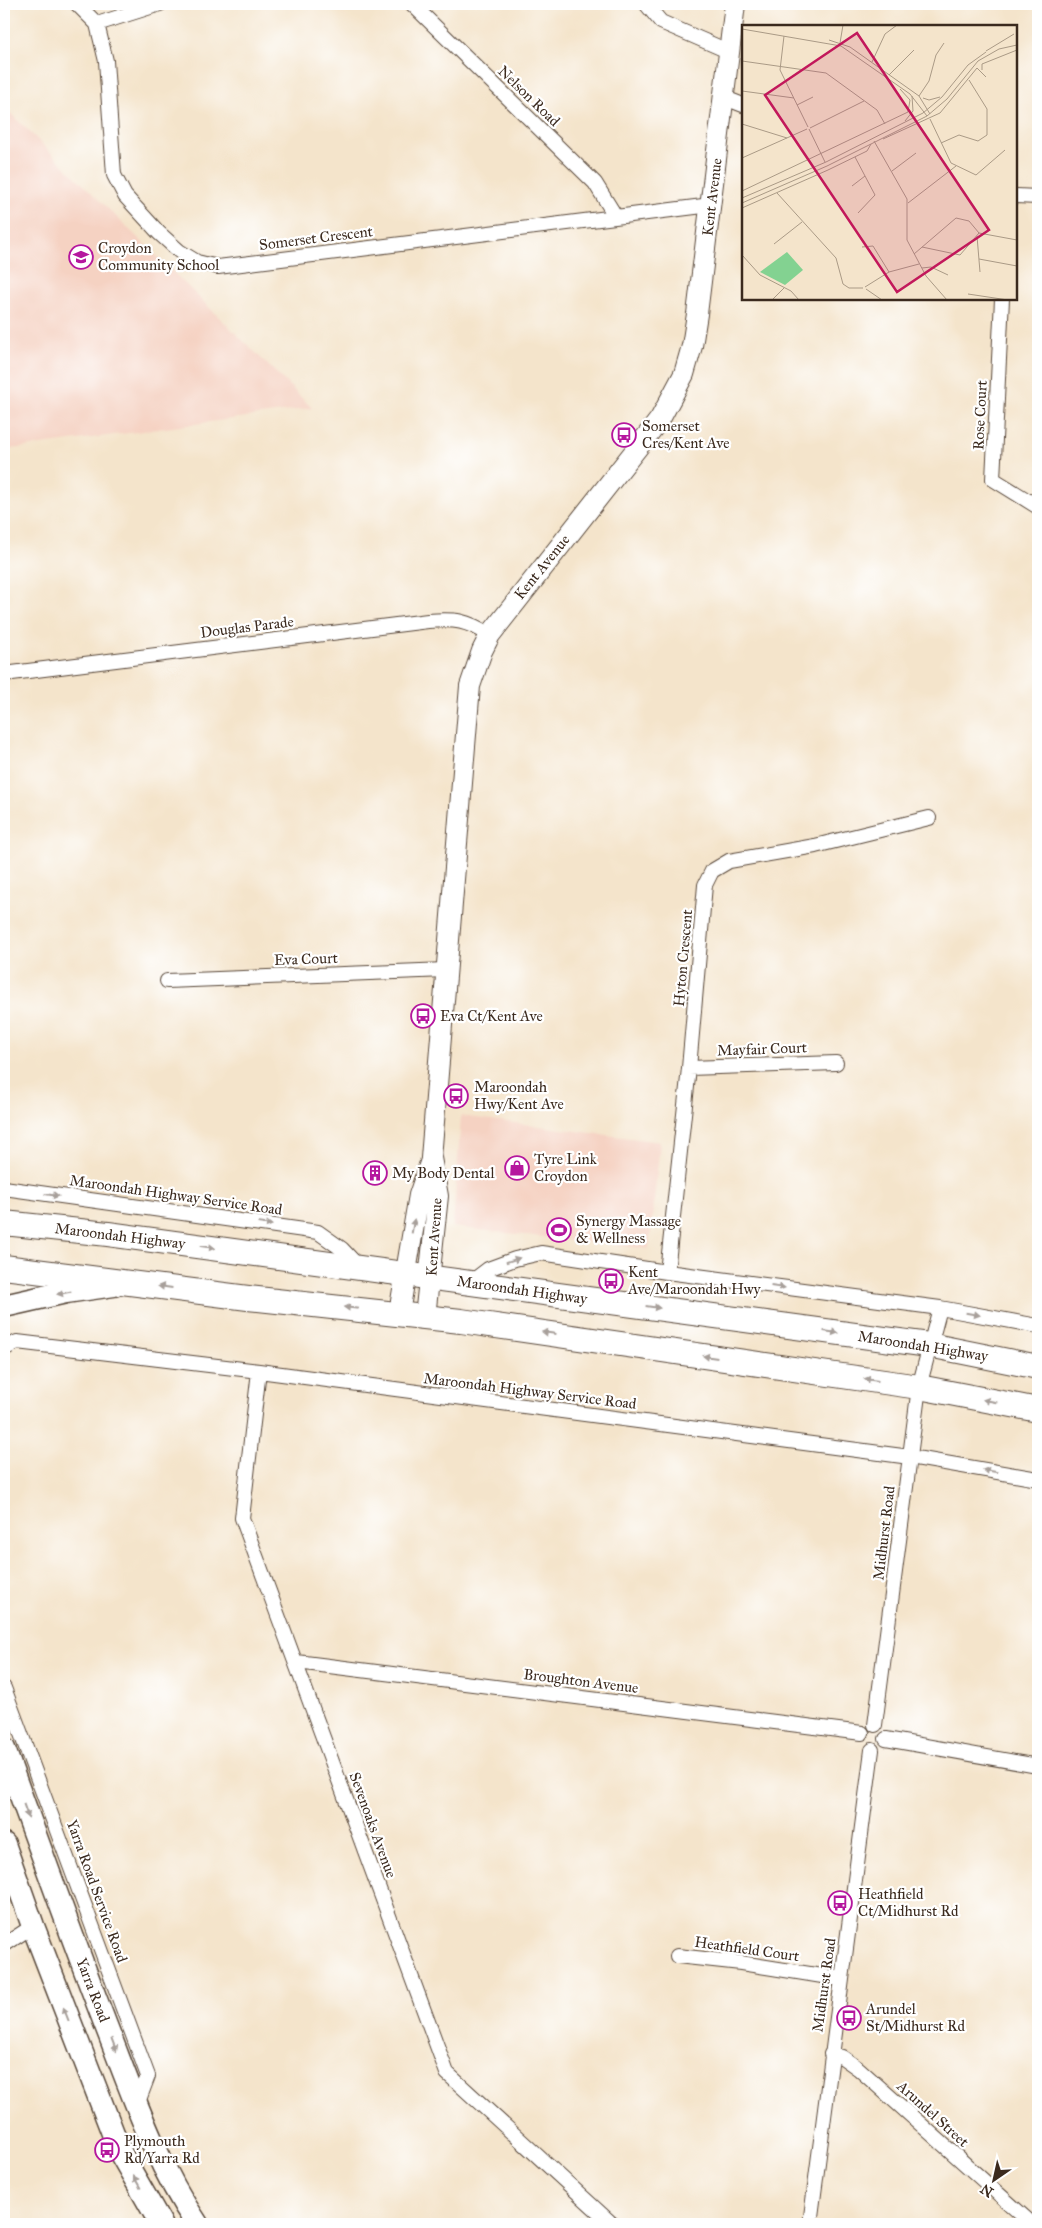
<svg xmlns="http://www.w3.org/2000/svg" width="1042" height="2228" font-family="'IM FELL Great Primer',serif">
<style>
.built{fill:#f5d2c2}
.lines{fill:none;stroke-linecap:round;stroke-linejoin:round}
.minor-casing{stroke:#574638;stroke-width:16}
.secondary-casing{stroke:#574638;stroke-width:22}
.primary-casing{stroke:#574638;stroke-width:25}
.trunk-casing{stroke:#574638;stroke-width:26}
.minor{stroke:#fff;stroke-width:14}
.secondary{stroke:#fff;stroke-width:20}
.primary{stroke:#fff;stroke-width:22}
.trunk{stroke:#fff;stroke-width:24}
.oneway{fill:#a79f9a}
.labels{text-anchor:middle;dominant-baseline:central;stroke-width:4.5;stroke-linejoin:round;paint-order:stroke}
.street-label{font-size:15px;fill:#3b2a1e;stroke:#fff}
.poi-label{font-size:15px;fill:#3b2a1e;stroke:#fff;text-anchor:start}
.inset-road{fill:none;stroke:#aa9a86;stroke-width:1}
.view{fill:#c2185b;fill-opacity:0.15;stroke:#c2185b;stroke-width:2.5}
.inset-edge{fill:none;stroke:#3b2a1e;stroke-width:2.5}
</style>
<rect width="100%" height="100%" fill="#fff"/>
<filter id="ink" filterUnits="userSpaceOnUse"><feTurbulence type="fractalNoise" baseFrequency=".02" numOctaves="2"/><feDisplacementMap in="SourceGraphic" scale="10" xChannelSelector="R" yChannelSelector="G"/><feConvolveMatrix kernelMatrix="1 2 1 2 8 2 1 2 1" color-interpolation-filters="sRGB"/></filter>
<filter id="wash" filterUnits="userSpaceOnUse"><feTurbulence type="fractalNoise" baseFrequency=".0096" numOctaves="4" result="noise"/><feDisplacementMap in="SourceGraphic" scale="20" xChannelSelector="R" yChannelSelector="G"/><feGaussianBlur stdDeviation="1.12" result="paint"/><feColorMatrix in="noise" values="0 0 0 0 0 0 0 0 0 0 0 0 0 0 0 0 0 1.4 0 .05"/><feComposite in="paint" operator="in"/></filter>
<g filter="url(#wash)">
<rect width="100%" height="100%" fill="#f4e4cb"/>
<!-- built -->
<path class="built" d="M 4,107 L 312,408 L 4,450 Z
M 461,1116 L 660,1142 L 649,1249 L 453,1227 Z"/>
</g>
<g filter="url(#ink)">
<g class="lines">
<!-- minor casing -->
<g class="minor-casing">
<path id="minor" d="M 77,4 L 97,24
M 412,4 L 595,183 L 616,217
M 646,4 L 661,22 L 730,52
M 97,24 L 106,61 L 114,175 L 125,196 L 159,233 L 179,251 L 197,262 L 218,267 L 711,205
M 97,24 L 160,4
M 725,98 L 743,105
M 1016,196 L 1038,197
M 1002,299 L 993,479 L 1038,507
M 4,674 L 428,621 C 456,619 466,620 490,635
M 167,981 L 446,970
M 689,1068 L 836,1063
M 4,1188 L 318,1232 L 342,1249 L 359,1267
M 667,1272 L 689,1068 L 705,885 L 712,871 L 729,861 L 815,846 L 929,818
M 471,1282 L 488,1269 L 515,1259 L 541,1253 L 667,1272 L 940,1308 L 1038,1326
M 4,1349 L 17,1342 L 259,1371 L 910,1457 L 1038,1479
M 259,1371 L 242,1518 L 447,2073 L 612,2224
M 297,1662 L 862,1733
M 4,1688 L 148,2076 L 137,2105
M 875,1725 L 919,1387 L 940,1308
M 886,1739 L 1038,1766
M 4,1945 L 33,1926
M 677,1956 L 741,1963 L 841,1979
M 831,2054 L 842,2057 L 859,2069 L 1032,2224
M 810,2224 L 872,1750"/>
</g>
<!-- secondary casing -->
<g class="secondary-casing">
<path id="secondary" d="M 399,1313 L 419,1195 L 431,1160
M 425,1317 L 438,1196 L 431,1158 L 470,686 L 482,651 L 490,635 L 660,419 L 684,374 L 692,346 L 697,314 L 735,4"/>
</g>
<!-- primary casing -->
<g class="primary-casing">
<path id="primary" d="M 4,1306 L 66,1292 L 114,1285
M 4,1749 C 39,1845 73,1941 110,2036 C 135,2101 158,2167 197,2224
M 4,1844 L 33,1926 L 121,2154 L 161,2224"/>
</g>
<!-- trunk casing -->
<g class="trunk-casing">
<path id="trunk" d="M 4,1223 L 108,1234 L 929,1345 L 1038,1367
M 4,1267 L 248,1298 L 461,1321 L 919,1387 L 1038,1410"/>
</g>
<!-- minor -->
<use href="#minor" class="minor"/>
<!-- secondary -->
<use href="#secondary" class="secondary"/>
<!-- primary -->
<use href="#primary" class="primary"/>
<!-- trunk -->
<use href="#trunk" class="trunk"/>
</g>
<!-- one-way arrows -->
<defs><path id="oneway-solid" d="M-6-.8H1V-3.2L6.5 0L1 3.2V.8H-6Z" transform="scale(1.25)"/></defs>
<g class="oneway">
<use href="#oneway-solid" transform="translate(52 1195) rotate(8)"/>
<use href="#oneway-solid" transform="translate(265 1224) rotate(8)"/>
<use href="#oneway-solid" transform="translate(413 1226) rotate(-80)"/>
<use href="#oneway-solid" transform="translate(208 1247) rotate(8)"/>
<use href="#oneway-solid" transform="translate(513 1260) rotate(-18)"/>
<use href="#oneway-solid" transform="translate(165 1287) rotate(-173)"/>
<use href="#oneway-solid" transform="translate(778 1287) rotate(7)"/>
<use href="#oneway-solid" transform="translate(64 1293) rotate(169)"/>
<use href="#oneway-solid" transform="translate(653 1307) rotate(8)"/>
<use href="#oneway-solid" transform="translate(351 1308) rotate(-174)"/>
<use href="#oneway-solid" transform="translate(973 1314) rotate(10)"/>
<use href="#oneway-solid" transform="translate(831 1332) rotate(8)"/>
<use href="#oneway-solid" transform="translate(549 1333) rotate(-172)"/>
<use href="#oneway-solid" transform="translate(710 1357) rotate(-172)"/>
<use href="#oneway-solid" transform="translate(871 1380) rotate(-172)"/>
<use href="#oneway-solid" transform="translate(990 1401) rotate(-169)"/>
<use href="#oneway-solid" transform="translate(990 1471) rotate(-170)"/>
<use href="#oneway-solid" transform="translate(26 1811) rotate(70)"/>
<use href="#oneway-solid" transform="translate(66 2014) rotate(-111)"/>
<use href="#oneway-solid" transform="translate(114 2045) rotate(69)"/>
<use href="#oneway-solid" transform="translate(137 2182) rotate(-119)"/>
</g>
</g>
<!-- icons -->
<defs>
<g id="school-ring" transform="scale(1.25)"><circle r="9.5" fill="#fff" stroke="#b5179e" stroke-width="1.5"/><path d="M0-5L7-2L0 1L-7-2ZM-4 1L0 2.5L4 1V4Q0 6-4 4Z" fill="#b5179e"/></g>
<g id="bus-ring" transform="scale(1.25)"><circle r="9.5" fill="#fff" stroke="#b5179e" stroke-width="1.5"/><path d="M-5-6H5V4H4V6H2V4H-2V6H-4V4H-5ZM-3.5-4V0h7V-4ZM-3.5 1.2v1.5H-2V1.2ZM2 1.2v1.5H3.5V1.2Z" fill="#b5179e"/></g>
<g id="shop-ring" transform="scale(1.25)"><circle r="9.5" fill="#fff" stroke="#b5179e" stroke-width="1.5"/><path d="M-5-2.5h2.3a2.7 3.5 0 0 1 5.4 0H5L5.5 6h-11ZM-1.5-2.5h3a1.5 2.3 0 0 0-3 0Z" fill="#b5179e"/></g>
<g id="building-ring" transform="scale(1.25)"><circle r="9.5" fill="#fff" stroke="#b5179e" stroke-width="1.5"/><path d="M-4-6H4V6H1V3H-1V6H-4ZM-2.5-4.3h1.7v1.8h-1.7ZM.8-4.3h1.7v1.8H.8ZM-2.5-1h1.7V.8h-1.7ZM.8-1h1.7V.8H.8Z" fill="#b5179e"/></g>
<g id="stadium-ring" transform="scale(1.25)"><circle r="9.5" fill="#fff" stroke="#b5179e" stroke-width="1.5"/><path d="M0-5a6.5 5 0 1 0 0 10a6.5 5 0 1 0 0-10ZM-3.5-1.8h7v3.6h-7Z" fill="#b5179e"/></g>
</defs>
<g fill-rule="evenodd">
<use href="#school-ring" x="81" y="257"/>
<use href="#bus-ring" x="624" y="435"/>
<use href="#bus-ring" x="423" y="1016"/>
<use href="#bus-ring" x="456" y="1096"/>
<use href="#shop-ring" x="517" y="1168"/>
<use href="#building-ring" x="375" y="1173"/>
<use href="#stadium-ring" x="559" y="1230"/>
<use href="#bus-ring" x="611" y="1281"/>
<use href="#bus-ring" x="840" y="1903"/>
<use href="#bus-ring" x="849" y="2018"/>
<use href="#bus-ring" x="107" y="2150"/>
</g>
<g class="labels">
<!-- street labels -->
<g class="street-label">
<text transform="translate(529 96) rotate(44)">Nelson Road</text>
<text transform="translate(712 197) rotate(-83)">Kent Avenue</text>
<text transform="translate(316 238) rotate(-7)">Somerset Crescent</text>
<text transform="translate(980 415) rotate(-87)">Rose Court</text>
<text transform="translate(542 567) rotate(-51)">Kent Avenue</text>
<text transform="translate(247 627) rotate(-7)">Douglas Parade</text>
<text transform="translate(683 958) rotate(-85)">Hyton Crescent</text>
<text transform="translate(306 959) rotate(-2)">Eva Court</text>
<text transform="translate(762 1049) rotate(-2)">Mayfair Court</text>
<text transform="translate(176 1195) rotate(8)">Maroondah Highway Service Road</text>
<text transform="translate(120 1236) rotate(7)">Maroondah Highway</text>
<text transform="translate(434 1237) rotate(-86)">Kent Avenue</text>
<text transform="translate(522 1290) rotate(8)">Maroondah Highway</text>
<text transform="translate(923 1346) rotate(9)">Maroondah Highway</text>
<text transform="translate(530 1391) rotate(7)">Maroondah Highway Service Road</text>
<text transform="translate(884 1533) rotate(-83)">Midhurst Road</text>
<text transform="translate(581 1681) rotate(7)">Broughton Avenue</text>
<text transform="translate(373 1825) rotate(70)">Sevenoaks Avenue</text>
<text transform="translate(97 1891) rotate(70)">Yarra Road Service Road</text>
<text transform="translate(747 1949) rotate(8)">Heathfield Court</text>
<text transform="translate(824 1985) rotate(-82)">Midhurst Road</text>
<text transform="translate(93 1990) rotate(69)">Yarra Road</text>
<text transform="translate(933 2114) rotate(42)">Arundel Street</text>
</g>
<!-- poi labels -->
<g class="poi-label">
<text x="98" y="248">Croydon<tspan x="98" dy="17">Community School</tspan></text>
<text x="642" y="426">Somerset<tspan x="642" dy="17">Cres/Kent Ave</tspan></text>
<text x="440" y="1016">Eva Ct/Kent Ave</text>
<text x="474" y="1087">Maroondah<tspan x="474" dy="17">Hwy/Kent Ave</tspan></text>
<text x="534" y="1159">Tyre Link<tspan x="534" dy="17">Croydon</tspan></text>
<text x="392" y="1173">My Body Dental</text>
<text x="576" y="1221">Synergy Massage<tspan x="576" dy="17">&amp; Wellness</tspan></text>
<text x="628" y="1272">Kent<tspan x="628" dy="17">Ave/Maroondah Hwy</tspan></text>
<text x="858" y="1894">Heathfield<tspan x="858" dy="17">Ct/Midhurst Rd</tspan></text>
<text x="866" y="2009">Arundel<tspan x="866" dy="17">St/Midhurst Rd</tspan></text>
<text x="124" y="2141">Plymouth<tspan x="124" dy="17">Rd/Yarra Rd</tspan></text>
</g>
</g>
<!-- overview -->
<g transform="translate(742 25)">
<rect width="275" height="275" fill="#f4e4cb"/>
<path d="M 45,227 L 61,245 L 43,260 L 18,247 Z" fill="#83d291"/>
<path class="inset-road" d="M 0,4 L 99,21 L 168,69 L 185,91M 42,11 L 38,45 L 66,102M 87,15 L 108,22 L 177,71 L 188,89M 98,18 L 101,0M 244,26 L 272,9M 0,36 L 84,48 L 135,85 L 143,99M 130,37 L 143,9 L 155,0M 240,45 L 240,39 L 275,25M 147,50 L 172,25M 0,66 L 52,73M 177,71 L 187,56 L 194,30 L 202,18M 181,73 L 187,75 L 198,72M 55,80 L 71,72M 188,94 L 209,138M 163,96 L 171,86 L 170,71M 0,99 L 45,113M 68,103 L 122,76M 67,104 L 83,137M 141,114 L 198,88 L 235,43 L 244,52M 132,116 L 165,174 L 165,215 L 184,251 L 205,275M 199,118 L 217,110 L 236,116 L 245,110 L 245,84 L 227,55M 113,132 L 133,170 L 116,188M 0,133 L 65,104M 209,138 L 234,150 L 263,125M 150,146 L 174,128M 110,161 L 123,151M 0,166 L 166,87 L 168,75 L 158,64M 35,168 L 94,233 L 101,259 L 107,263 L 121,263M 0,173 L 84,137 L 181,88 L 200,72 L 226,40 L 244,27M 0,178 L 85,141 L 185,91 L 205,74 L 236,36 L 257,24 L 275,20M 166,178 L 214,141M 0,183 L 86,145 L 125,126 L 129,119M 237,208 L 275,215M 235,211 L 238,247M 32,219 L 60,197M 120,222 L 131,221 L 147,247M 180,222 L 218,230 L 237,208M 172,229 L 214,193 L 227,196 L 237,208M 0,230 L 18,250 L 49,266 L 57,275M 237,234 L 275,241M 180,243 L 189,242 L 206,250M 123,262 L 147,247 L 177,239M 124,264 L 140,275M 226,269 L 266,275M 30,275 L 42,263"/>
<path class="view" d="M 115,8 L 247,205 L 155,267 L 23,70 Z"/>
<rect width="275" height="275" class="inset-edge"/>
</g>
<!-- margin -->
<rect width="1042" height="2228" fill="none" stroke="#fff" stroke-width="20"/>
<!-- north arrow -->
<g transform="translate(994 2180) rotate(214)" stroke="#ffffff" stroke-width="4" paint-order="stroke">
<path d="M0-4L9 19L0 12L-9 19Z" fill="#3b2a1e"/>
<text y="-8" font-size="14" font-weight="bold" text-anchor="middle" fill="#3b2a1e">N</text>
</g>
</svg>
